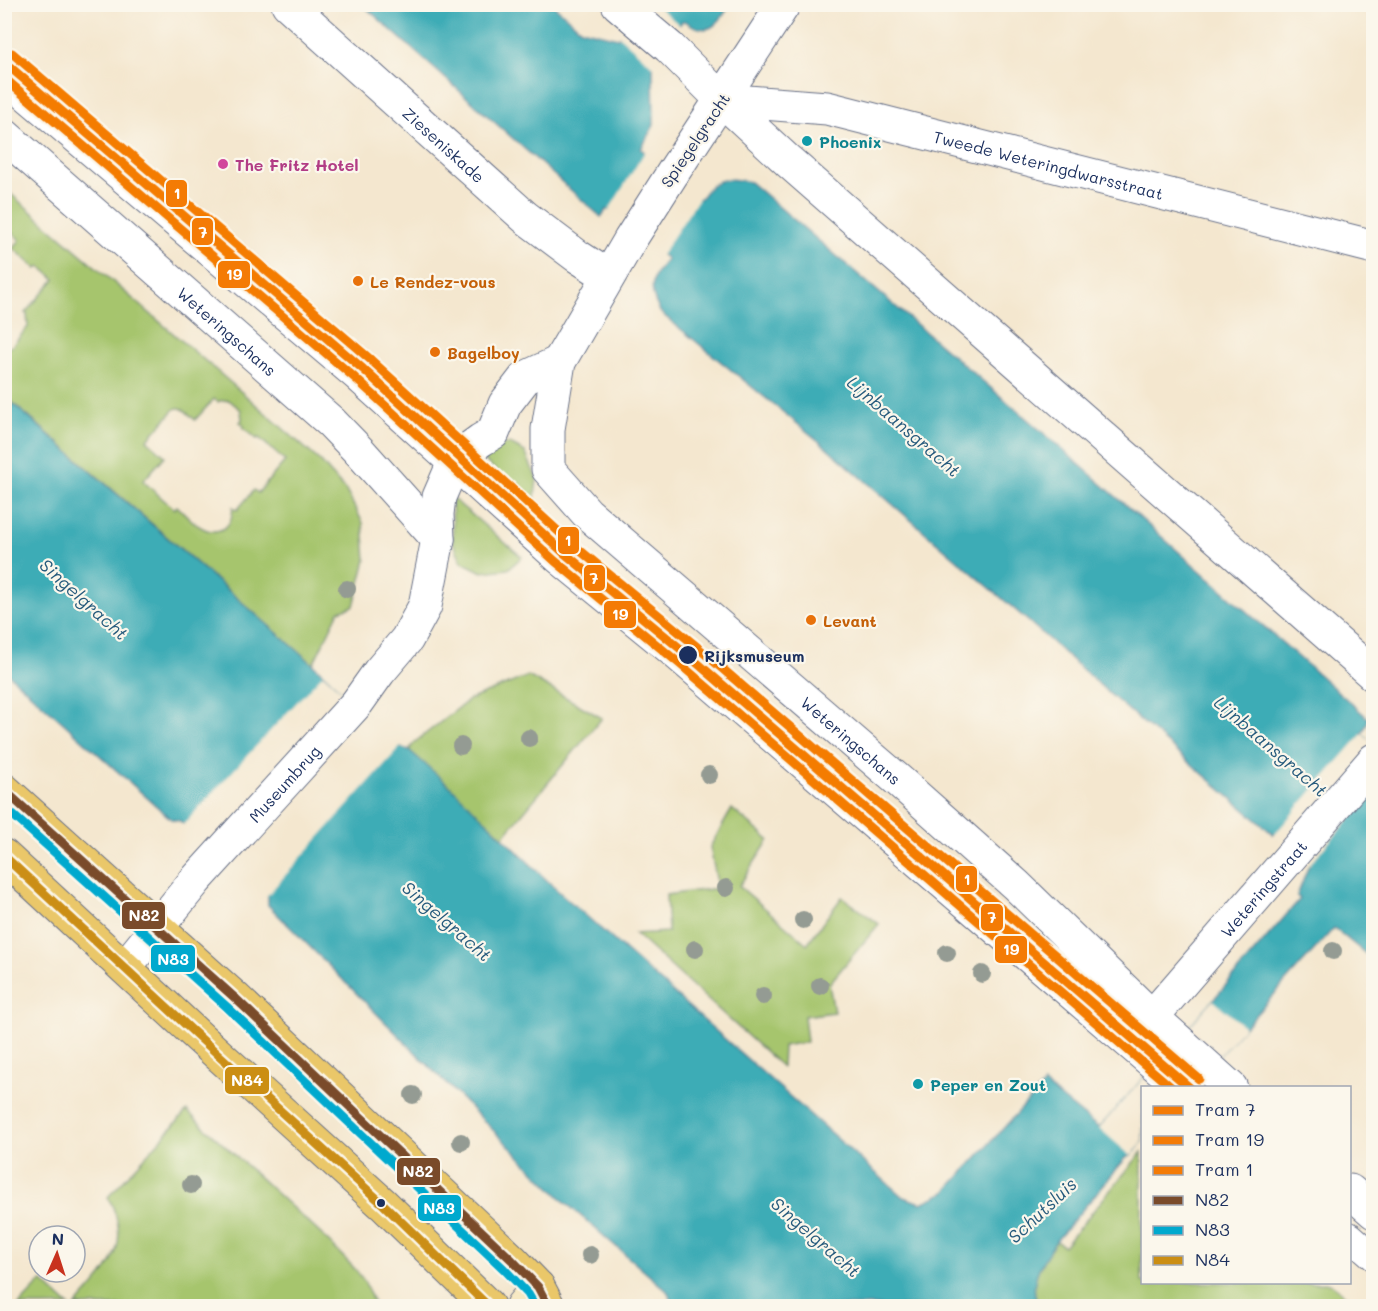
<svg xmlns="http://www.w3.org/2000/svg" width="1378" height="1311" font-family="Mali,sans-serif">
<style>
.green{fill:#a6c56d;stroke:#607a66;stroke-width:1.5;fill-rule:evenodd}
.water{fill:#3cacb6;stroke:#2c6e8a;stroke-width:1.5}
.pier{fill:#f4e7cf}
.lines{fill:none;stroke-linecap:round;stroke-linejoin:round}
.lane-casing{stroke:#676f86;stroke-width:29}
.street-casing{stroke:#676f86;stroke-width:35}
.secondary-casing{stroke:#676f86;stroke-width:35}
.primary-casing{stroke:#676f86;stroke-width:35}
.lane{stroke:#fff;stroke-width:27}
.street{stroke:#fff;stroke-width:33}
.secondary{stroke:#f7e9c3;stroke-width:33}
.primary{stroke:#eac769;stroke-width:33}
.bus-1-casing{stroke:#fbf7ec;stroke-width:14}
.bus-2-casing{stroke:#fbf7ec;stroke-width:14}
.bus-3-casing{stroke:#fbf7ec;stroke-width:14}
.bus-1{stroke:#7a4b2a;stroke-width:9}
.bus-2{stroke:#00a9ce;stroke-width:9}
.bus-3{stroke:#cb8e13;stroke-width:9}
.tram-1-casing{stroke:#fbf7ec;stroke-width:14}
.tram-2-casing{stroke:#fbf7ec;stroke-width:14}
.tram-3-casing{stroke:#fbf7ec;stroke-width:14}
.tram-1{stroke:#f47b05;stroke-width:9}
.tram-2{stroke:#f47b05;stroke-width:9}
.tram-3{stroke:#f47b05;stroke-width:9}
.tree{fill:#949b93}
.culture-dot{fill:#0f9aa8;stroke:#fbf7ec;stroke-width:2}
.hotel-dot{fill:#d1479c;stroke:#fbf7ec;stroke-width:2}
.food-dot{fill:#e8710a;stroke:#fbf7ec;stroke-width:2}
.stop-dot{fill:#1b2f5e;stroke:#fbf7ec;stroke-width:2}
.labels{text-anchor:middle;dominant-baseline:central;stroke-width:4.5;stroke-linejoin:round;paint-order:stroke}
.street-label{font-size:16px;fill:#1b2f5e;stroke:#fbf7ec}
.culture-label{font-size:16px;font-weight:bold;fill:#0d838f;stroke:#fbf7ec;text-anchor:start}
.hotel-label{font-size:16px;font-weight:bold;fill:#b23c85;stroke:#fbf7ec;text-anchor:start}
.food-label{font-size:16px;font-weight:bold;fill:#c56008;stroke:#fbf7ec;text-anchor:start}
.stop-label{font-size:16px;font-weight:bold;fill:#1b2f5e;stroke:#fbf7ec;text-anchor:start}
.water-label{font-size:18px;font-style:italic;fill:#275b7d;stroke:#fbf7ec}
.line-badge{stroke:#fbf7ec;stroke-width:2}
.badge-label{font-size:16px;text-anchor:middle;font-weight:bold;fill:#fff}
</style>
<rect width="100%" height="100%" fill="#fbf7ec"/>
<filter id="ink" filterUnits="userSpaceOnUse"><feTurbulence type="fractalNoise" baseFrequency=".0167" numOctaves="2"/><feDisplacementMap in="SourceGraphic" scale="12" xChannelSelector="R" yChannelSelector="G"/><feConvolveMatrix kernelMatrix="1 2 1 2 8 2 1 2 1" color-interpolation-filters="sRGB"/></filter>
<filter id="wash" filterUnits="userSpaceOnUse"><feTurbulence type="fractalNoise" baseFrequency=".008" numOctaves="4" result="noise"/><feDisplacementMap in="SourceGraphic" scale="24" xChannelSelector="R" yChannelSelector="G"/><feGaussianBlur stdDeviation="1.35" result="paint"/><feColorMatrix in="noise" values="0 0 0 0 0 0 0 0 0 0 0 0 0 0 0 0 0 1.4 0 .05"/><feComposite in="paint" operator="in"/></filter>
<g filter="url(#wash)">
<rect width="100%" height="100%" fill="#f4e7cf"/>
<!-- green -->
<path class="green" d="M 5,189 L 245,395 L 321,462 L 346,491 L 363,523 L 366,560 L 354,606 L 339,611 L 313,664 L 5,396 L 5,347 L 11,347 L 28,327 L 27,314 L 25,313 L 55,279 L 40,266 L 37,269 L 13,248 L 20,240 L 5,226 ZM 214,399 L 218,402 L 219,401 L 229,400 L 241,410 L 242,420 L 240,422 L 244,425 L 243,427 L 257,439 L 259,438 L 285,461 L 258,493 L 254,490 L 237,510 L 233,507 C 232,517 231,526 220,530 C 203,536 188,516 177,506 L 174,509 L 143,481 L 165,456 L 147,440 L 175,409 C 183,405 189,415 195,420 Z
M 510,444 L 525,452 L 537,479 L 534,504 L 479,456 L 493,447 Z
M 452,498 L 522,557 L 508,569 L 482,572 L 462,562 L 453,542 Z
M 528,676 L 602,718 L 503,837 L 409,750 L 415,742 L 469,700 Z
M 732,809 L 769,840 L 739,886 L 807,944 L 842,897 L 879,924 L 829,984 L 834,1012 L 804,1016 L 807,1042 L 783,1046 L 782,1067 L 635,934 L 668,932 L 666,895 L 718,888 L 710,847 Z
M 187,1111 L 323,1236 L 355,1269 L 364,1281 L 375,1306 L 76,1306 C 107,1270 135,1247 108,1197 Z
M 1142,1152 L 1142,1282 L 1330,1283 L 1358,1306 L 1039,1306 C 1026,1282 1043,1260 1056,1241 L 1064,1246 Z
M 42,1281 L 69,1306 L 21,1306 L 19,1305 Z"/>
<!-- water -->
<path class="water" d="M 363,5 L 553,5 L 581,29 L 618,38 L 640,5 L 730,5 C 717,25 710,38 685,21 L 682,21 L 653,67 L 654,125 L 641,149 L 700,199 C 703,196 705,191 709,188 C 720,176 736,179 750,182 L 1047,436 L 1369,719 L 1362,734 L 1373,744 L 1373,946 L 1366,954 L 1334,928 L 1233,1040 L 1191,1087 L 1142,1088 L 1142,1142 L 1131,1156 L 1126,1158 L 1056,1241 C 1043,1260 1026,1282 1039,1306 L 671,1306 L 672,1299 L 667,1291 L 566,1203 L 268,905 L 268,897 L 180,821 L 171,819 L 5,671 L 5,397 L 313,664 L 402,748 L 409,750 L 452,788 L 557,890 L 903,1197 L 922,1203 L 945,1192 L 1044,1084 L 1099,1128 L 1213,1000 L 1300,899 L 1297,896 L 1309,865 L 1112,696 L 1027,620 L 826,447 L 661,313 C 654,301 649,289 655,275 C 658,270 663,264 667,259 L 607,209 L 601,217 Z"/>
<!-- pier -->
<path class="pier" d="M 636,4 L 656,5 L 682,27 L 655,68 L 617,34 Z
M 646,150 L 700,195 L 701,195 L 660,257 L 608,213 L 604,218 Z
M 323,674 L 402,745 L 265,898 L 182,826 Z
M 1362,734 L 1373,743 L 1373,792 L 1308,866 L 1273,836 Z
M 1213,1000 L 1245,1027 L 1191,1087 L 1142,1088 L 1142,1142 L 1131,1156 L 1099,1128 Z"/>
</g>
<g filter="url(#ink)">
<g class="lines">
<!-- lane casing -->
<g class="lane-casing">
<path id="lane" d="M 4,79 L 356,377 L 558,560 L 666,648 L 1178,1088
M 1350,1236 L 1374,1257"/>
</g>
<!-- street casing -->
<g class="street-casing">
<g id="street">
<path id="s1" d="M 288,4 L 525,217 L 577,256 L 608,276"/>
<path d="M 618,4 L 669,47 L 722,100 L 788,161 L 1374,675"/>
<path id="s2" d="M 784,4 L 674,171 L 630,240 L 559,362 L 548,429 L 548,469 L 587,513 L 899,781 L 1016,885 L 1152,1017 L 1231,1088"/>
<path id="s3" d="M 722,100 L 827,108 L 1374,247"/>
<path id="s4" d="M 4,135 L 331,422 L 361,453 L 438,539"/>
<path id="s5" d="M 125,967 L 195,881 L 357,703 L 379,672 L 407,639 L 425,606 L 438,539 L 437,514 L 439,497 L 449,474 L 460,458 L 470,448 L 481,440 L 493,433 L 505,404 L 525,378 L 559,362"/>
<path id="s6" d="M 1152,1017 L 1374,760"/>
<path d="M 1350,1191 L 1374,1212"/>
</g>
</g>
<!-- secondary casing -->
<g class="secondary-casing">
<path id="secondary" d="M 522,1306 L 538,1287"/>
</g>
<!-- primary casing -->
<g class="primary-casing">
<path id="primary" d="M 4,790 L 235,998 L 512,1260 L 538,1287 L 548,1306
M 4,856 L 199,1037 L 384,1205 L 488,1306"/>
</g>
<!-- lane -->
<use href="#lane" class="lane"/>
<!-- street -->
<use href="#street" class="street"/>
<!-- secondary -->
<use href="#secondary" class="secondary"/>
<!-- primary -->
<use href="#primary" class="primary"/>
<!-- bus-1 casing -->
<g class="bus-1-casing">
<path id="bus-1" d="M 4,790 L 235,998 L 512,1260 L 538,1287 L 548,1306"/>
</g>
<!-- bus-2 casing -->
<g class="bus-2-casing">
<path id="bus-2" d="M 4,807 L 227,1007 L 504,1269 L 528,1294 L 535,1306"/>
</g>
<!-- bus-3 casing -->
<g class="bus-3-casing">
<path id="bus-3" d="M 4,856 L 199,1037 L 384,1205 L 488,1306"/>
</g>
<!-- bus-1 -->
<use href="#bus-1" class="bus-1"/>
<!-- bus-2 -->
<use href="#bus-2" class="bus-2"/>
<!-- bus-3 -->
<use href="#bus-3" class="bus-3"/>
<!-- tram-1 casing -->
<g class="tram-1-casing">
<path id="tram-1" d="M 4,62 L 363,369 L 563,552 L 688,655 L 1190,1088"/>
</g>
<!-- tram-2 casing -->
<g class="tram-2-casing">
<path id="tram-2" d="M 4,78 L 355,378 L 555,561 L 680,664 L 1172,1088"/>
</g>
<!-- tram-3 casing -->
<g class="tram-3-casing">
<path id="tram-3" d="M 12,53 L 371,360 L 571,543 L 696,646 L 1199,1079"/>
</g>
<!-- tram-1 -->
<use href="#tram-1" class="tram-1"/>
<!-- tram-2 -->
<use href="#tram-2" class="tram-2"/>
<!-- tram-3 -->
<use href="#tram-3" class="tram-3"/>
</g>
<!-- trees -->
<g class="tree">
<circle cx="347" cy="589" r="9"/>
<circle cx="529" cy="738" r="9"/>
<circle cx="461" cy="746" r="9"/>
<circle cx="709" cy="775" r="9"/>
<circle cx="726" cy="888" r="9"/>
<circle cx="803" cy="920" r="9"/>
<circle cx="695" cy="949" r="9"/>
<circle cx="1333" cy="951" r="9"/>
<circle cx="947" cy="953" r="9"/>
<circle cx="982" cy="974" r="9"/>
<circle cx="820" cy="986" r="9"/>
<circle cx="763" cy="996" r="9"/>
<circle cx="413" cy="1095" r="9"/>
<circle cx="461" cy="1142" r="9"/>
<circle cx="191" cy="1185" r="9"/>
<circle cx="590" cy="1255" r="9"/>
</g>
</g>
<!-- markers -->
<g class="culture-dot">
<circle cx="807" cy="141" r="6"/>
<circle cx="918" cy="1084" r="6"/>
</g>
<circle class="hotel-dot" cx="223" cy="164" r="6"/>
<g class="food-dot">
<circle cx="358" cy="281" r="6"/>
<circle cx="435" cy="352" r="6"/>
<circle cx="811" cy="620" r="6"/>
</g>
<g class="stop-dot">
<circle cx="688" cy="655" r="10"/>
<circle cx="381" cy="1203" r="5"/>
</g>
<g class="labels">
<!-- street labels -->
<g class="street-label">
<text transform="translate(695 140) rotate(-56)">Spiegelgracht</text>
<text stroke="none"><textPath href="#s1" startOffset="210">Zieseniskade</textPath></text>
<text stroke="none"><textPath href="#s3" startOffset="334">Tweede Weteringdwarsstraat</textPath></text>
<text stroke="none"><textPath href="#s4" startOffset="297">Weteringschans</textPath></text>
<text stroke="none"><textPath href="#s2" startOffset="938">Weteringschans</textPath></text>
<text stroke="none"><textPath href="#s5" startOffset="243">Museumbrug</textPath></text>
<text stroke="none"><textPath href="#s6" startOffset="170">Weteringstraat</textPath></text>
</g>
<!-- culture labels -->
<g class="culture-label">
<text x="819" y="141">Phoenix</text>
<text x="930" y="1084">Peper en Zout</text>
</g>
<!-- hotel labels -->
<g class="hotel-label">
<text x="235" y="164">The Fritz Hotel</text>
</g>
<!-- food labels -->
<g class="food-label">
<text x="370" y="281">Le Rendez-vous</text>
<text x="447" y="352">Bagelboy</text>
<text x="823" y="620">Levant</text>
</g>
<!-- stop labels -->
<g class="stop-label">
<text x="704" y="655">Rijksmuseum</text>
</g>
<!-- water labels -->
<g class="water-label">
<text transform="translate(904 426) rotate(41)">Lijnbaansgracht</text>
<text transform="translate(84 599) rotate(42)">Singelgracht</text>
<text transform="translate(1271 746) rotate(41)">Lijnbaansgracht</text>
<text transform="translate(447 921) rotate(41)">Singelgracht</text>
<text transform="translate(1042 1210) rotate(-43)">Schutsluis</text>
<text transform="translate(816 1237) rotate(41)">Singelgracht</text>
</g>
</g>
<g class="line-badge">
<rect x="165" y="179" width="23" height="29" rx="6" fill="#f47b05"/>
<rect x="191" y="217" width="23" height="29" rx="6" fill="#f47b05"/>
<rect x="217" y="260" width="34" height="29" rx="6" fill="#f47b05"/>
<rect x="557" y="526" width="23" height="29" rx="6" fill="#f47b05"/>
<rect x="583" y="564" width="23" height="28" rx="6" fill="#f47b05"/>
<rect x="603" y="600" width="34" height="29" rx="6" fill="#f47b05"/>
<rect x="955" y="865" width="23" height="28" rx="6" fill="#f47b05"/>
<rect x="121" y="901" width="45" height="29" rx="6" fill="#7a4b2a"/>
<rect x="980" y="903" width="24" height="29" rx="6" fill="#f47b05"/>
<rect x="994" y="935" width="34" height="29" rx="6" fill="#f47b05"/>
<rect x="150" y="944" width="46" height="29" rx="6" fill="#00a9ce"/>
<rect x="224" y="1066" width="46" height="29" rx="6" fill="#cb8e13"/>
<rect x="396" y="1157" width="45" height="29" rx="6" fill="#7a4b2a"/>
<rect x="417" y="1194" width="45" height="28" rx="6" fill="#00a9ce"/>
</g>
<g class="badge-label">
<text x="177" y="199">1</text>
<text x="203" y="238">7</text>
<text x="234" y="280">19</text>
<text x="568" y="546">1</text>
<text x="594" y="584">7</text>
<text x="620" y="620">19</text>
<text x="967" y="885">1</text>
<text x="144" y="921">N82</text>
<text x="992" y="923">7</text>
<text x="1011" y="955">19</text>
<text x="173" y="965">N83</text>
<text x="247" y="1086">N84</text>
<text x="418" y="1177">N82</text>
<text x="439" y="1214">N83</text>
</g>
<!-- margin -->
<rect width="1378" height="1311" fill="none" stroke="#fbf7ec" stroke-width="24"/>
<!-- legend -->
<rect x="1141" y="1086" width="210" height="198" fill="#fbf7ec" stroke="#a1a7b3" stroke-width="1.5"/>
<rect x="1153" y="1106" width="30" height="9" fill="#f47b05" stroke="#a1a7b3" stroke-width="1.5"/>
<text x="1195" y="1116" font-size="18" fill="#1b2f5e">Tram 7</text>
<rect x="1153" y="1136" width="30" height="9" fill="#f47b05" stroke="#a1a7b3" stroke-width="1.5"/>
<text x="1195" y="1146" font-size="18" fill="#1b2f5e">Tram 19</text>
<rect x="1153" y="1166" width="30" height="9" fill="#f47b05" stroke="#a1a7b3" stroke-width="1.5"/>
<text x="1195" y="1176" font-size="18" fill="#1b2f5e">Tram 1</text>
<rect x="1153" y="1196" width="30" height="9" fill="#7a4b2a" stroke="#a1a7b3" stroke-width="1.5"/>
<text x="1195" y="1206" font-size="18" fill="#1b2f5e">N82</text>
<rect x="1153" y="1226" width="30" height="9" fill="#00a9ce" stroke="#a1a7b3" stroke-width="1.5"/>
<text x="1195" y="1236" font-size="18" fill="#1b2f5e">N83</text>
<rect x="1153" y="1256" width="30" height="9" fill="#cb8e13" stroke="#a1a7b3" stroke-width="1.5"/>
<text x="1195" y="1266" font-size="18" fill="#1b2f5e">N84</text>
<!-- north arrow -->
<g transform="translate(57 1254) rotate(3)"><circle r="28" fill="#fbf7ec" stroke="#a1a7b3" stroke-width="1.5"/>
<path d="M0-4.5L10 22L0 15L-10 22Z" fill="#c8321e"/>
<text y="-9" font-size="16" font-weight="bold" text-anchor="middle" fill="#1b2f5e">N</text>
</g>
</svg>
